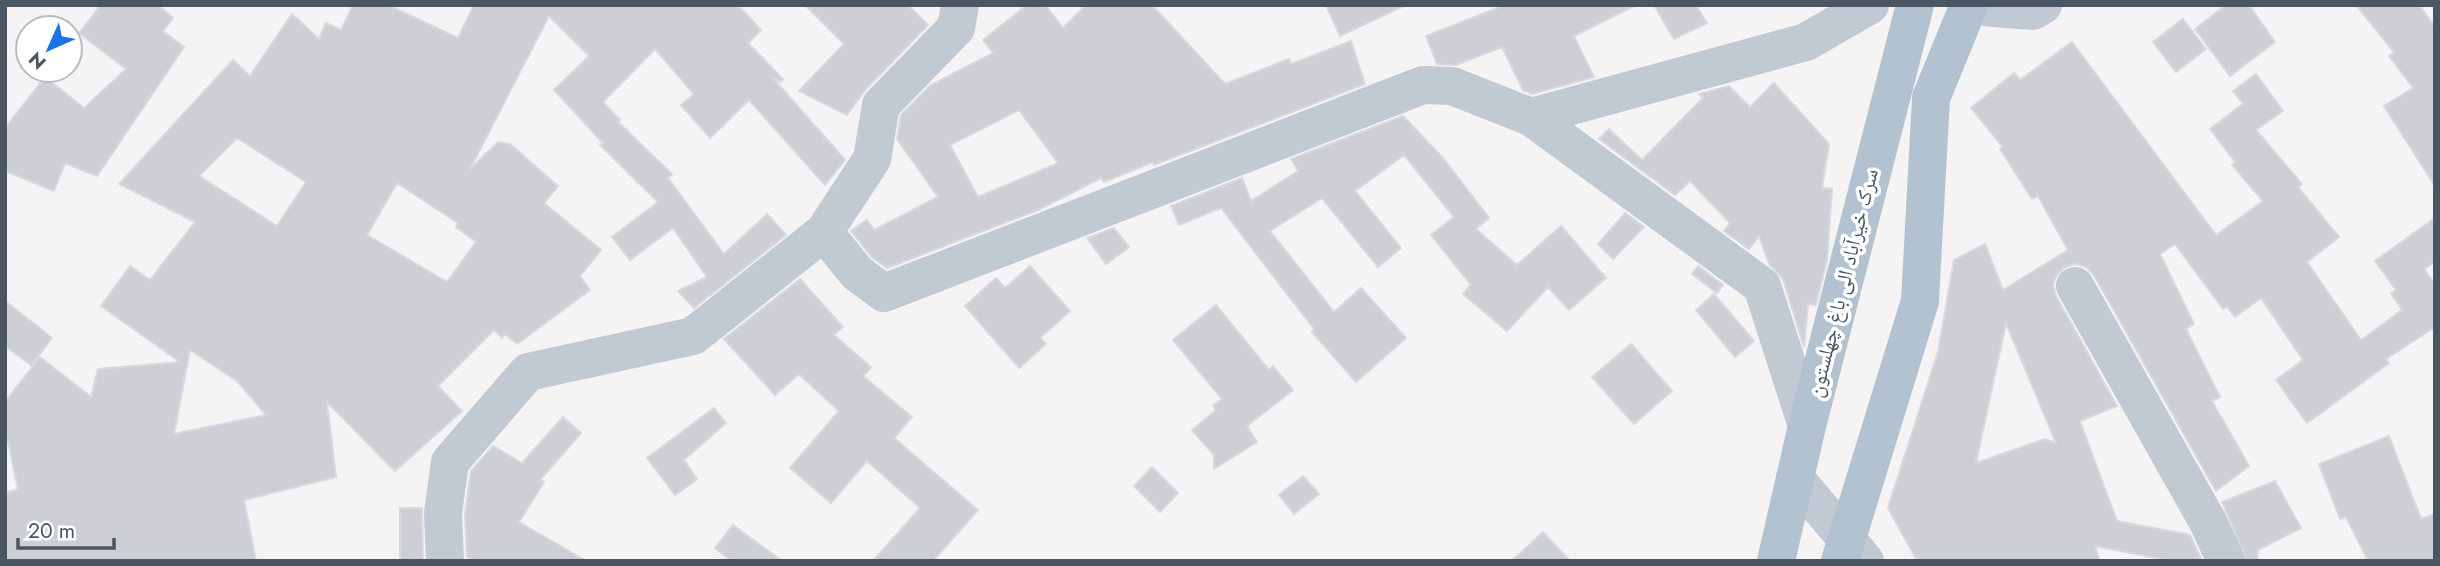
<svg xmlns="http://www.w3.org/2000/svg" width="2440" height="566" font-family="Jost,'Noto Naskh Arabic',sans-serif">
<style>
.building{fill:#cdcfd5;stroke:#d7d9de;stroke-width:2;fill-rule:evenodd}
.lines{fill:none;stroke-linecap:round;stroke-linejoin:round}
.minor{stroke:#c1cad2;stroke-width:38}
.major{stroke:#b3c2d1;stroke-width:38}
.labels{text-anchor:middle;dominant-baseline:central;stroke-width:7;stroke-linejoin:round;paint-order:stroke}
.street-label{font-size:21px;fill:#4a5661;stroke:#fff}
</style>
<rect width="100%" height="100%" fill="#f5f3f3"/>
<!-- building -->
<path class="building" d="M 101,5 L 158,5 L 173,18 L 163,31 L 184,47 L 97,176 L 65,163 L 54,191 L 5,171 L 5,128 L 45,77 L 84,108 L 126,69 L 79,33 Z
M 353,5 L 388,5 L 458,38 L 474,5 L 738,5 L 761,30 L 748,43 L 783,79 L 781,82 L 772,77 L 825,137 L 823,140 L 826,138 L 845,160 L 825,185 L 749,100 L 710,138 L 681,105 L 694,94 L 655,49 L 603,102 L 620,120 L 618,122 L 672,174 L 668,178 L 724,254 L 767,214 L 786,235 L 694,308 L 678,291 L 707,277 L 673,228 L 630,260 L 612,237 L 658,202 L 600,145 L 603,143 L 554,90 L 589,56 L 549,16 L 470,169 L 498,142 L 510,144 L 558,186 L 544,203 L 601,250 L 580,276 L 590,290 L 517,344 L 505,334 L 502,338 L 494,330 L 438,386 L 462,411 L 395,471 L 327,402 L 336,477 L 244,500 L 256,561 L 5,561 L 5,493 L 18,489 L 5,427 L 5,402 L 40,357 L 91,397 L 98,369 L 180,362 L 101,306 L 130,266 L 150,280 L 195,222 L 119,184 L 233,60 L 250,76 L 292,14 L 319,39 L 326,23 L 341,30 ZM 237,138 L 306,182 L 277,226 L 199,176 ZM 397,183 L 458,223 L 456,227 L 476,242 L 447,282 L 367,235 ZM 190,350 L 237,381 L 266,415 L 174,434 Z
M 805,5 L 908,5 L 928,25 L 865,90 L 847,115 L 799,91 L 844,44 Z
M 1027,5 L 1045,5 L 1063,28 L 1086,5 L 1152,5 L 1225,84 L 1289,59 L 1291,64 L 1351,41 L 1365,84 L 1154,165 L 1153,162 L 1104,182 L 1101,178 L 1038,210 L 887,268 L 872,257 L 851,231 L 867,220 L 874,230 L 938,197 L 897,139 L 901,115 L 931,85 L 993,53 L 983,40 ZM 1019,110 L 1058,163 L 978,197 L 950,145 Z
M 1326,5 L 1406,5 L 1340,36 Z
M 1505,5 L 1636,5 L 1574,36 L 1594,77 L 1532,94 L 1523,90 L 1502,47 L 1456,65 L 1437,64 L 1426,36 Z
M 1654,5 L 1696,5 L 1707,23 L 1674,39 Z
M 2226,5 L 2249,5 L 2275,42 L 2230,76 L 2195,29 Z
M 2356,5 L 2419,5 L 2435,27 L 2435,186 L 2384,106 L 2413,88 L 2389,56 L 2394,52 Z
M 2183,19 L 2206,49 L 2176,72 L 2153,42 Z
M 2072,42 L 2216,235 L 2263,201 L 2232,165 L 2235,162 L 2210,129 L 2243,104 L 2233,91 L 2256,74 L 2283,111 L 2256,130 L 2302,184 L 2298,187 L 2339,237 L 2307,262 L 2361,340 L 2402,310 L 2391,293 L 2396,290 L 2375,261 L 2435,218 L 2435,262 L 2424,269 L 2435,284 L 2435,327 L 2386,359 L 2389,363 L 2307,423 L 2276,380 L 2303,360 L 2261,298 L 2235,317 L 2227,307 L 2223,309 L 2175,244 L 2160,254 L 2194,324 L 2186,329 L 2220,397 L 2212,401 L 2249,466 L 2216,491 L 2094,275 L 2086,267 L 2076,264 L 2065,267 L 2056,276 L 2053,286 L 2056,296 L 2117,406 L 2080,421 L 2117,521 L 2190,535 L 2202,561 L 2172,561 L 2095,546 L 2100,561 L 1917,561 L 1888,508 L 1938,352 L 1954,260 L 1985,244 L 2003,290 L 2068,250 L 2038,196 L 2032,199 L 2000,149 L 2003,147 L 1971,108 L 2014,73 L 2020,80 ZM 2006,323 L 2056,443 L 2045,439 L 1976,463 Z
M 1774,83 L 1829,144 L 1822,188 L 1832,189 L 1827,260 L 1816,305 L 1808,304 L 1804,347 L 1783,279 L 1769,264 L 1759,236 L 1749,249 L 1724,231 L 1730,223 L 1690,181 L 1675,195 L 1599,139 L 1609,129 L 1642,160 L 1703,98 L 1699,94 L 1729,86 L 1750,107 Z
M 1403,116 L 1443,158 L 1489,218 L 1476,229 L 1517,265 L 1561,226 L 1606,278 L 1569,310 L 1548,287 L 1507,331 L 1463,294 L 1471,285 L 1431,235 L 1454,217 L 1404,155 L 1355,191 L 1401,248 L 1378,267 L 1322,198 L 1270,231 L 1334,312 L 1361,288 L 1406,338 L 1356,382 L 1312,332 L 1314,329 L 1221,208 L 1179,225 L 1171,206 L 1242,178 L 1251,201 L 1298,171 L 1291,159 Z
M 1625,213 L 1644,227 L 1613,259 L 1598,244 Z
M 1114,228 L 1129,247 L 1106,264 L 1087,238 Z
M 1030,266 L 1070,311 L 1040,338 L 1046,344 L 1019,368 L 965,306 L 996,278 L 1005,288 Z
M 1698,266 L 1723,285 L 1717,293 L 1692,274 Z
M 800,279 L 843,327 L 834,335 L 871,367 L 863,376 L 912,417 L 894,438 L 978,510 L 933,561 L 873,561 L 920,508 L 867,461 L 831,503 L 790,468 L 839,411 L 799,374 L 775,395 L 724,339 Z
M 1714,294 L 1754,341 L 1735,357 L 1696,310 Z
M 5,301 L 52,338 L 31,365 L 5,346 Z
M 1216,305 L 1269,370 L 1273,366 L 1293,390 L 1247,426 L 1257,442 L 1214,469 L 1214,455 L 1192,430 L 1216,410 L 1213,405 L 1222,399 L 1173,340 Z
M 1631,344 L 1672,391 L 1634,424 L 1592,377 Z
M 714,408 L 726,423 L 684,460 L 697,479 L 675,495 L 647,458 Z
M 563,417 L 581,433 L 540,480 L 544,482 L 519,522 L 586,561 L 477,561 L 467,557 L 465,514 L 471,471 L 493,446 L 522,463 Z
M 2389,436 L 2421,519 L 2435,514 L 2435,561 L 2368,561 L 2346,517 L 2340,519 L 2319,464 Z
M 1152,467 L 1178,493 L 1160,512 L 1134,486 Z
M 1303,476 L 1319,494 L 1294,514 L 1279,495 Z
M 2275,481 L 2301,528 L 2258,550 L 2257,561 L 2247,561 L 2222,502 Z
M 400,508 L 422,508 L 423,561 L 400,561 Z
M 733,525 L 782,561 L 732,561 L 715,548 Z
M 1543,532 L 1570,561 L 1512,561 Z"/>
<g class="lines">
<!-- minor -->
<path class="minor" d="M 1969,6 L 2033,11 L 2043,5
M 1531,117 L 1806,42 L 1870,5
M 824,232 L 857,273 L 884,293 L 1423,85 L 1452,86 L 1531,117 L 1762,286 L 1807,426
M 2075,286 L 2208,522 L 2226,561
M 1795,478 L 1865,561
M 445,561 L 443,513 L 450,462 L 528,372 L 693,336 L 824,232 L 872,159 L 881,105 L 956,28 L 960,5"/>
<!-- major -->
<path class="major" d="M 1776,561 L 1807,426 L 1915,5
M 1840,561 L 1920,301 L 1931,98 L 1969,5"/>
</g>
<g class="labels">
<!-- street labels -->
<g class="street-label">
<text transform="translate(1843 283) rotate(-76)">سرک خیرآباد الی باغ چهلستون</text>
</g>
</g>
<!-- border -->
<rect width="2440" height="566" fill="none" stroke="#4a5661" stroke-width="14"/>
<!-- north arrow -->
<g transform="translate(49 49) rotate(225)"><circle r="33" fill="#ffffff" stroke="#b7bbc0" stroke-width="2"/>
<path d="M0-5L12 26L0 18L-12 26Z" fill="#1a73e8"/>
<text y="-10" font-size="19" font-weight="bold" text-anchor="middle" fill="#4a5661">N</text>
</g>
<!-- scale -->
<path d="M18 538v10h96v-10" fill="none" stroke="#4a5661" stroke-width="3.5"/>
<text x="28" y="538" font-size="21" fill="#4a5661" stroke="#ffffff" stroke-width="5" paint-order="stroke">20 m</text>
</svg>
